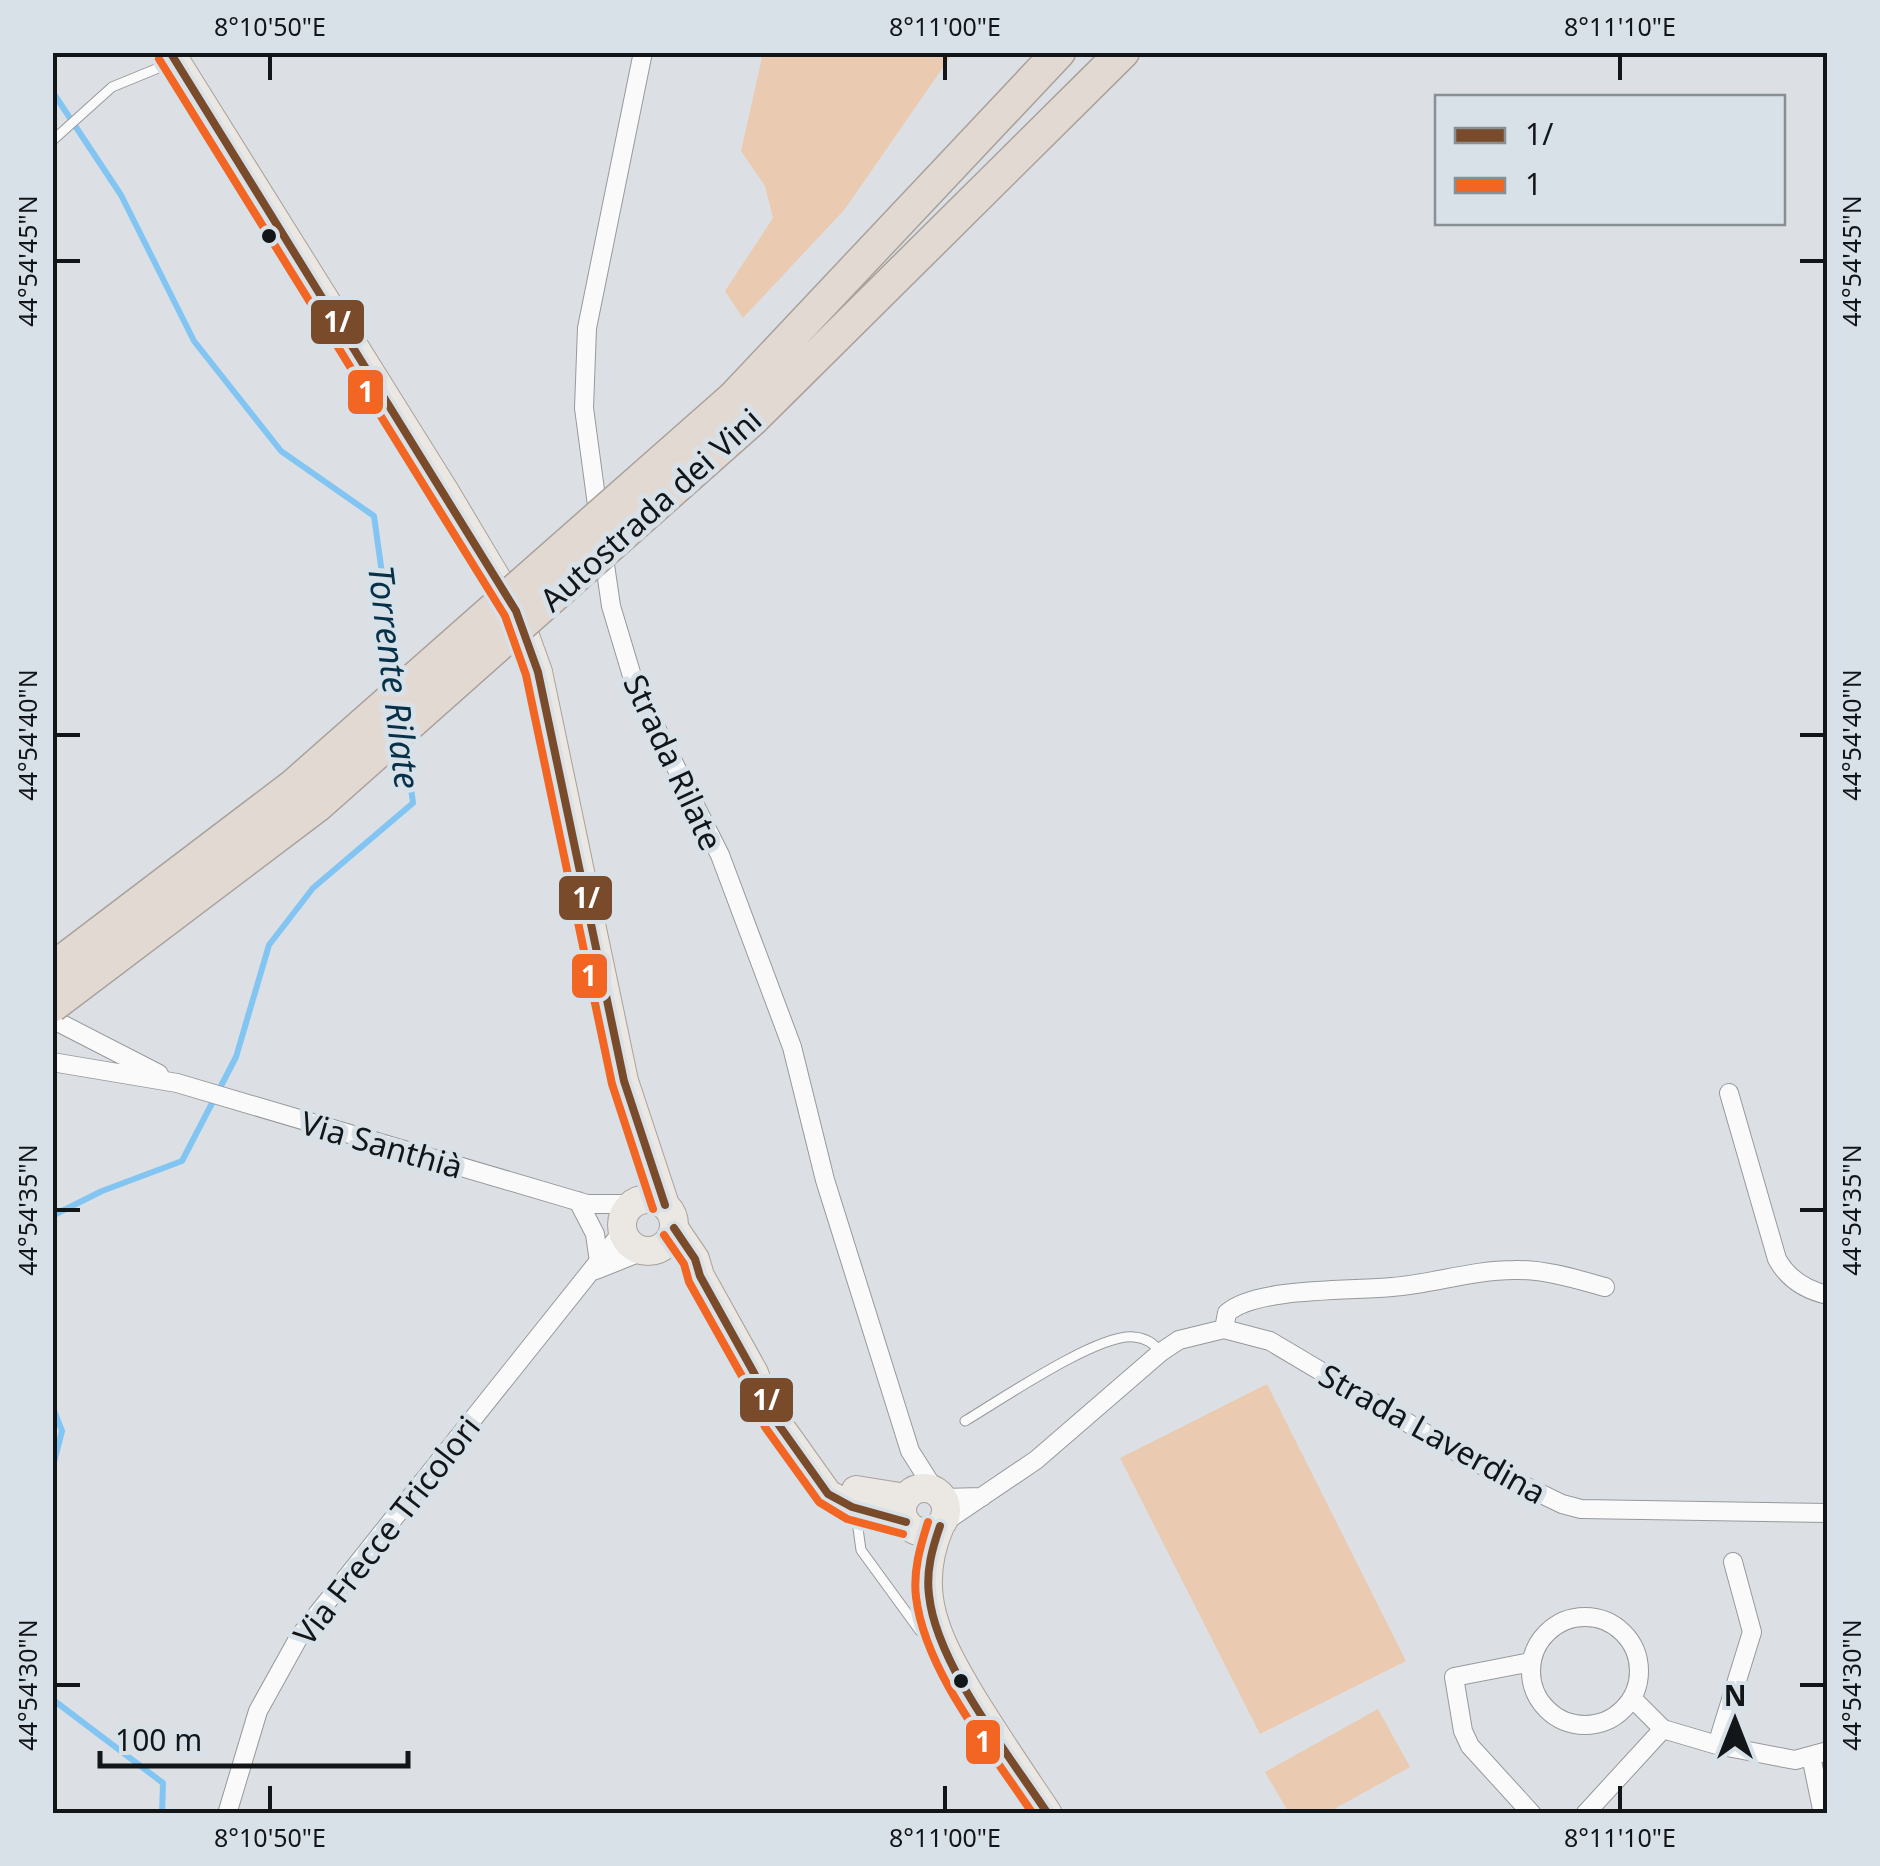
<svg xmlns="http://www.w3.org/2000/svg" width="1880" height="1866" font-family="'Noto Sans',sans-serif">
<style>
.green{fill:#eacab0}
.lines{fill:none;stroke-linecap:round;stroke-linejoin:round}
.stream{stroke:#82c5f2;stroke-width:6}
.service-casing{stroke:#96999c;stroke-width:11}
.minor-casing{stroke:#96999c;stroke-width:20}
.primary-casing{stroke:#a9a19b;stroke-width:30}
.motorway-casing{stroke:#a9a19b;stroke-width:35}
.service{stroke:#fafafb;stroke-width:9}
.minor{stroke:#fafafb;stroke-width:18}
.primary{stroke:#ebe7e2;stroke-width:28}
.motorway{stroke:#e1d9d2;stroke-width:32}
.motorway-bridge-casing{stroke:#a9a19b;stroke-width:35;stroke-linecap:butt}
.motorway-bridge{stroke:#e1d9d2;stroke-width:32}
.bus-1-casing{stroke:#d8e1e8;stroke-width:15}
.bus-2-casing{stroke:#d8e1e8;stroke-width:15}
.bus-1{stroke:#7a4b2a;stroke-width:8}
.bus-2{stroke:#f26522;stroke-width:8}
.ticks{fill:none;stroke:#131619;stroke-width:4}
.bus-dot{fill:#131619;stroke:#d8e1e8;stroke-width:4}
.labels{text-anchor:middle;dominant-baseline:central;stroke-width:10;stroke-linejoin:round;paint-order:stroke}
.street-label{font-size:32px;fill:#131619;stroke:#d8e1e8}
.water-label{font-size:35px;font-style:italic;fill:#073049;stroke:#d8e1e8}
.line-badge{stroke:#d8e1e8;stroke-width:4}
.badge-label{font-size:28px;text-anchor:middle;font-weight:bold;fill:#fff}
.neatline{fill:none;stroke:#131619;stroke-width:4}
.ticks-label{font-size:25px;text-anchor:middle;fill:#131619}
</style>
<rect width="100%" height="100%" fill="#dce0e4"/>
<!-- green -->
<path class="green" d="M 763,53 L 953,53 L 845,209 L 743,318 L 725,291 L 773,218 L 765,186 L 741,151 Z
M 1267,1384 L 1406,1661 L 1260,1734 L 1120,1458 Z
M 1378,1709 L 1410,1767 L 1327,1813 L 1289,1813 L 1265,1772 Z"/>
<g class="lines">
<!-- stream -->
<path class="stream" d="M 52,91 L 121,195 L 194,341 L 281,451 L 374,516 L 397,681
M 52,1216 L 102,1191 L 182,1161 L 236,1057 L 269,945 L 313,888 L 413,803 L 405,743
M 52,1405 L 62,1431 L 52,1470
M 52,1699 L 163,1783 L 162,1814"/>
<!-- service casing -->
<g class="service-casing">
<path id="service" d="M 52,141 L 112,87 L 173,62
M 965,1421 C 999,1401 1098,1333 1134,1337 C 1146,1338 1153,1343 1161,1352
M 856,1514 L 861,1550 L 920,1631 L 931,1637"/>
</g>
<!-- minor casing -->
<g class="minor-casing">
<path id="minor" d="M 599,520 L 584,408 L 587,328 L 643,52
M 603,551 L 611,606 L 635,686 L 720,855 L 792,1047 L 825,1180 L 910,1451 L 936,1492
M 52,1019 L 159,1074
M 52,1062 L 177,1083 L 587,1204 L 633,1204
M 1729,1093 L 1777,1259 C 1788,1279 1805,1290 1828,1295
M 578,1201 L 595,1234 L 599,1262
M 596,1270 L 643,1251
M 1224,1329 L 1227,1313 C 1256,1287 1352,1291 1392,1287 C 1432,1284 1473,1270 1514,1270 C 1544,1269 1576,1279 1605,1287
M 943,1498 L 982,1497
M 943,1523 L 1036,1460 L 1161,1352 L 1179,1340 L 1224,1329 L 1270,1341 L 1467,1458 L 1562,1504 L 1581,1509 L 1828,1513
M1531 1671a54 54 0 1 1 108 0a54 54 0 1 1-108 0Z
M 1531,1662 L 1454,1677 L 1463,1731 L 1470,1746 L 1532,1814
M 1632,1698 L 1663,1729 L 1717,1745 L 1795,1760 L 1828,1751
M 1717,1745 L 1752,1632 L 1733,1562
M 1811,1756 L 1823,1814
M 227,1814 L 258,1711 L 299,1637 L 622,1232
M 1585,1814 L 1663,1729"/>
</g>
<!-- primary casing -->
<g class="primary-casing">
<path id="primary" d="M 170,52 L 445,492 L 516,611 L 538,672 L 624,1081 L 665,1205
M622 1225a26 26 0 1 1 52 0a26 26 0 1 1-52 0Z
M 674,1228 L 695,1259 L 700,1276 L 754,1373 L 763,1398 L 776,1421 L 828,1494 L 852,1507 L 906,1522
M902 1510a22 22 0 1 1 44 0a22 22 0 1 1-44 0Z
M 856,1490 L 906,1498
M 940,1526 C 911,1592 938,1641 972,1698 C 996,1737 1022,1775 1048,1814"/>
</g>
<!-- motorway casing -->
<g class="motorway-casing">
<path id="motorway" d="M 734,397 L 1059,52
M 753,419 L 1123,52"/>
</g>
<!-- service -->
<use href="#service" class="service"/>
<!-- minor -->
<use href="#minor" class="minor"/>
<!-- primary -->
<use href="#primary" class="primary"/>
<!-- motorway -->
<use href="#motorway" class="motorway"/>
<!-- motorway-bridge casing -->
<g class="motorway-bridge-casing">
<path id="motorway-bridge" d="M 52,969 L 293,786 L 734,397
M 52,1006 L 318,805 L 753,419"/>
</g>
<!-- motorway-bridge -->
<use href="#motorway-bridge" class="motorway-bridge"/>
<!-- bus-1 casing -->
<g class="bus-1-casing">
<path id="bus-1" d="M 170,52 L 516,611 L 538,672 L 624,1081 L 665,1205
M 674,1228 L 695,1259 L 700,1276 L 754,1373 L 776,1421 L 828,1494 L 852,1507 L 906,1522
M 940,1526 C 932,1549 926,1571 929,1595 C 936,1664 1009,1755 1048,1814"/>
</g>
<!-- bus-2 casing -->
<g class="bus-2-casing">
<path id="bus-2" d="M 159,59 L 505,616 L 526,675 L 612,1084 L 653,1209
M 664,1235 L 684,1264 L 689,1282 L 743,1378 L 765,1427 L 819,1502 L 847,1519 L 903,1534
M 928,1522 C 920,1547 913,1571 916,1597 C 925,1672 992,1752 1033,1814"/>
</g>
<!-- bus-1 -->
<use href="#bus-1" class="bus-1"/>
<!-- bus-2 -->
<use href="#bus-2" class="bus-2"/>
</g>
<!-- ticks -->
<path class="ticks" d="M 270,55 L 270,80M 945,55 L 945,80M 1620,55 L 1620,80M 55,261 L 80,261M 1800,261 L 1825,261M 55,735 L 80,735M 1800,735 L 1825,735M 55,1210 L 80,1210M 1800,1210 L 1825,1210M 55,1685 L 80,1685M 1800,1685 L 1825,1685M 270,1786 L 270,1811M 945,1786 L 945,1811M 1620,1786 L 1620,1811"/>
<!-- markers -->
<g class="bus-dot">
<circle cx="269" cy="236" r="9"/>
<circle cx="961" cy="1681" r="9"/>
</g>
<g class="labels">
<!-- street labels -->
<g class="street-label">
<text transform="translate(650 509) rotate(-42)">Autostrada dei Vini</text>
<text transform="translate(674 762) rotate(65)">Strada Rilate</text>
<text transform="translate(382 1144) rotate(16)">Via Santhià</text>
<text transform="translate(1433 1433) rotate(29)">Strada Laverdina</text>
<text transform="translate(386 1530) rotate(-52)">Via Frecce Tricolori</text>
</g>
<!-- water labels -->
<g class="water-label">
<text transform="translate(395 677) rotate(83)">Torrente Rilate</text>
</g>
</g>
<g class="line-badge">
<rect x="309" y="298" width="57" height="48" rx="10" fill="#7a4b2a"/>
<rect x="346" y="368" width="39" height="48" rx="10" fill="#f26522"/>
<rect x="557" y="874" width="57" height="48" rx="10" fill="#7a4b2a"/>
<rect x="570" y="952" width="39" height="48" rx="10" fill="#f26522"/>
<rect x="738" y="1376" width="57" height="48" rx="10" fill="#7a4b2a"/>
<rect x="964" y="1718" width="38" height="48" rx="10" fill="#f26522"/>
</g>
<g class="badge-label">
<text x="337" y="332">1/</text>
<text x="366" y="402">1</text>
<text x="586" y="908">1/</text>
<text x="589" y="986">1</text>
<text x="766" y="1410">1/</text>
<text x="983" y="1752">1</text>
</g>
<!-- border -->
<rect width="1880" height="1866" fill="none" stroke="#d8e1e8" stroke-width="110"/>
<!-- legend -->
<rect x="1435" y="95" width="350" height="130" fill="#d8e1e8" stroke="#899095" stroke-width="2.5"/>
<rect x="1455" y="128" width="50" height="15" fill="#7a4b2a" stroke="#899095" stroke-width="2.5"/>
<text x="1525" y="145" font-size="30" fill="#131619">1/</text>
<rect x="1455" y="178" width="50" height="15" fill="#f26522" stroke="#899095" stroke-width="2.5"/>
<text x="1525" y="195" font-size="30" fill="#131619">1</text>
<!-- north arrow -->
<g transform="translate(1735 1721)" stroke="#d8e1e8" stroke-width="8" paint-order="stroke">
<path d="M0-8L18 38L0 25L-18 38Z" fill="#131619"/>
<text y="-15" font-size="28" font-weight="bold" text-anchor="middle" fill="#131619">N</text>
</g>
<!-- scale -->
<path d="M100 1751v15h308v-15" fill="none" stroke="#131619" stroke-width="5"/>
<text x="115" y="1751" font-size="30" fill="#131619" stroke="#d8e1e8" stroke-width="8" paint-order="stroke">100 m</text>
<rect x="55" y="55" width="1770" height="1756" class="neatline"/>
<g class="ticks-label">
<text x="270" y="36">8°10'50"E</text>
<text x="945" y="36">8°11'00"E</text>
<text x="1620" y="36">8°11'10"E</text>
<text transform="translate(28 261) rotate(-90)" y="9">44°54'45"N</text>
<text transform="translate(1852 261) rotate(-90)" y="9">44°54'45"N</text>
<text transform="translate(28 735) rotate(-90)" y="9">44°54'40"N</text>
<text transform="translate(1852 735) rotate(-90)" y="9">44°54'40"N</text>
<text transform="translate(28 1210) rotate(-90)" y="9">44°54'35"N</text>
<text transform="translate(1852 1210) rotate(-90)" y="9">44°54'35"N</text>
<text transform="translate(28 1685) rotate(-90)" y="9">44°54'30"N</text>
<text transform="translate(1852 1685) rotate(-90)" y="9">44°54'30"N</text>
<text x="270" y="1847">8°10'50"E</text>
<text x="945" y="1847">8°11'00"E</text>
<text x="1620" y="1847">8°11'10"E</text>
</g>
</svg>
